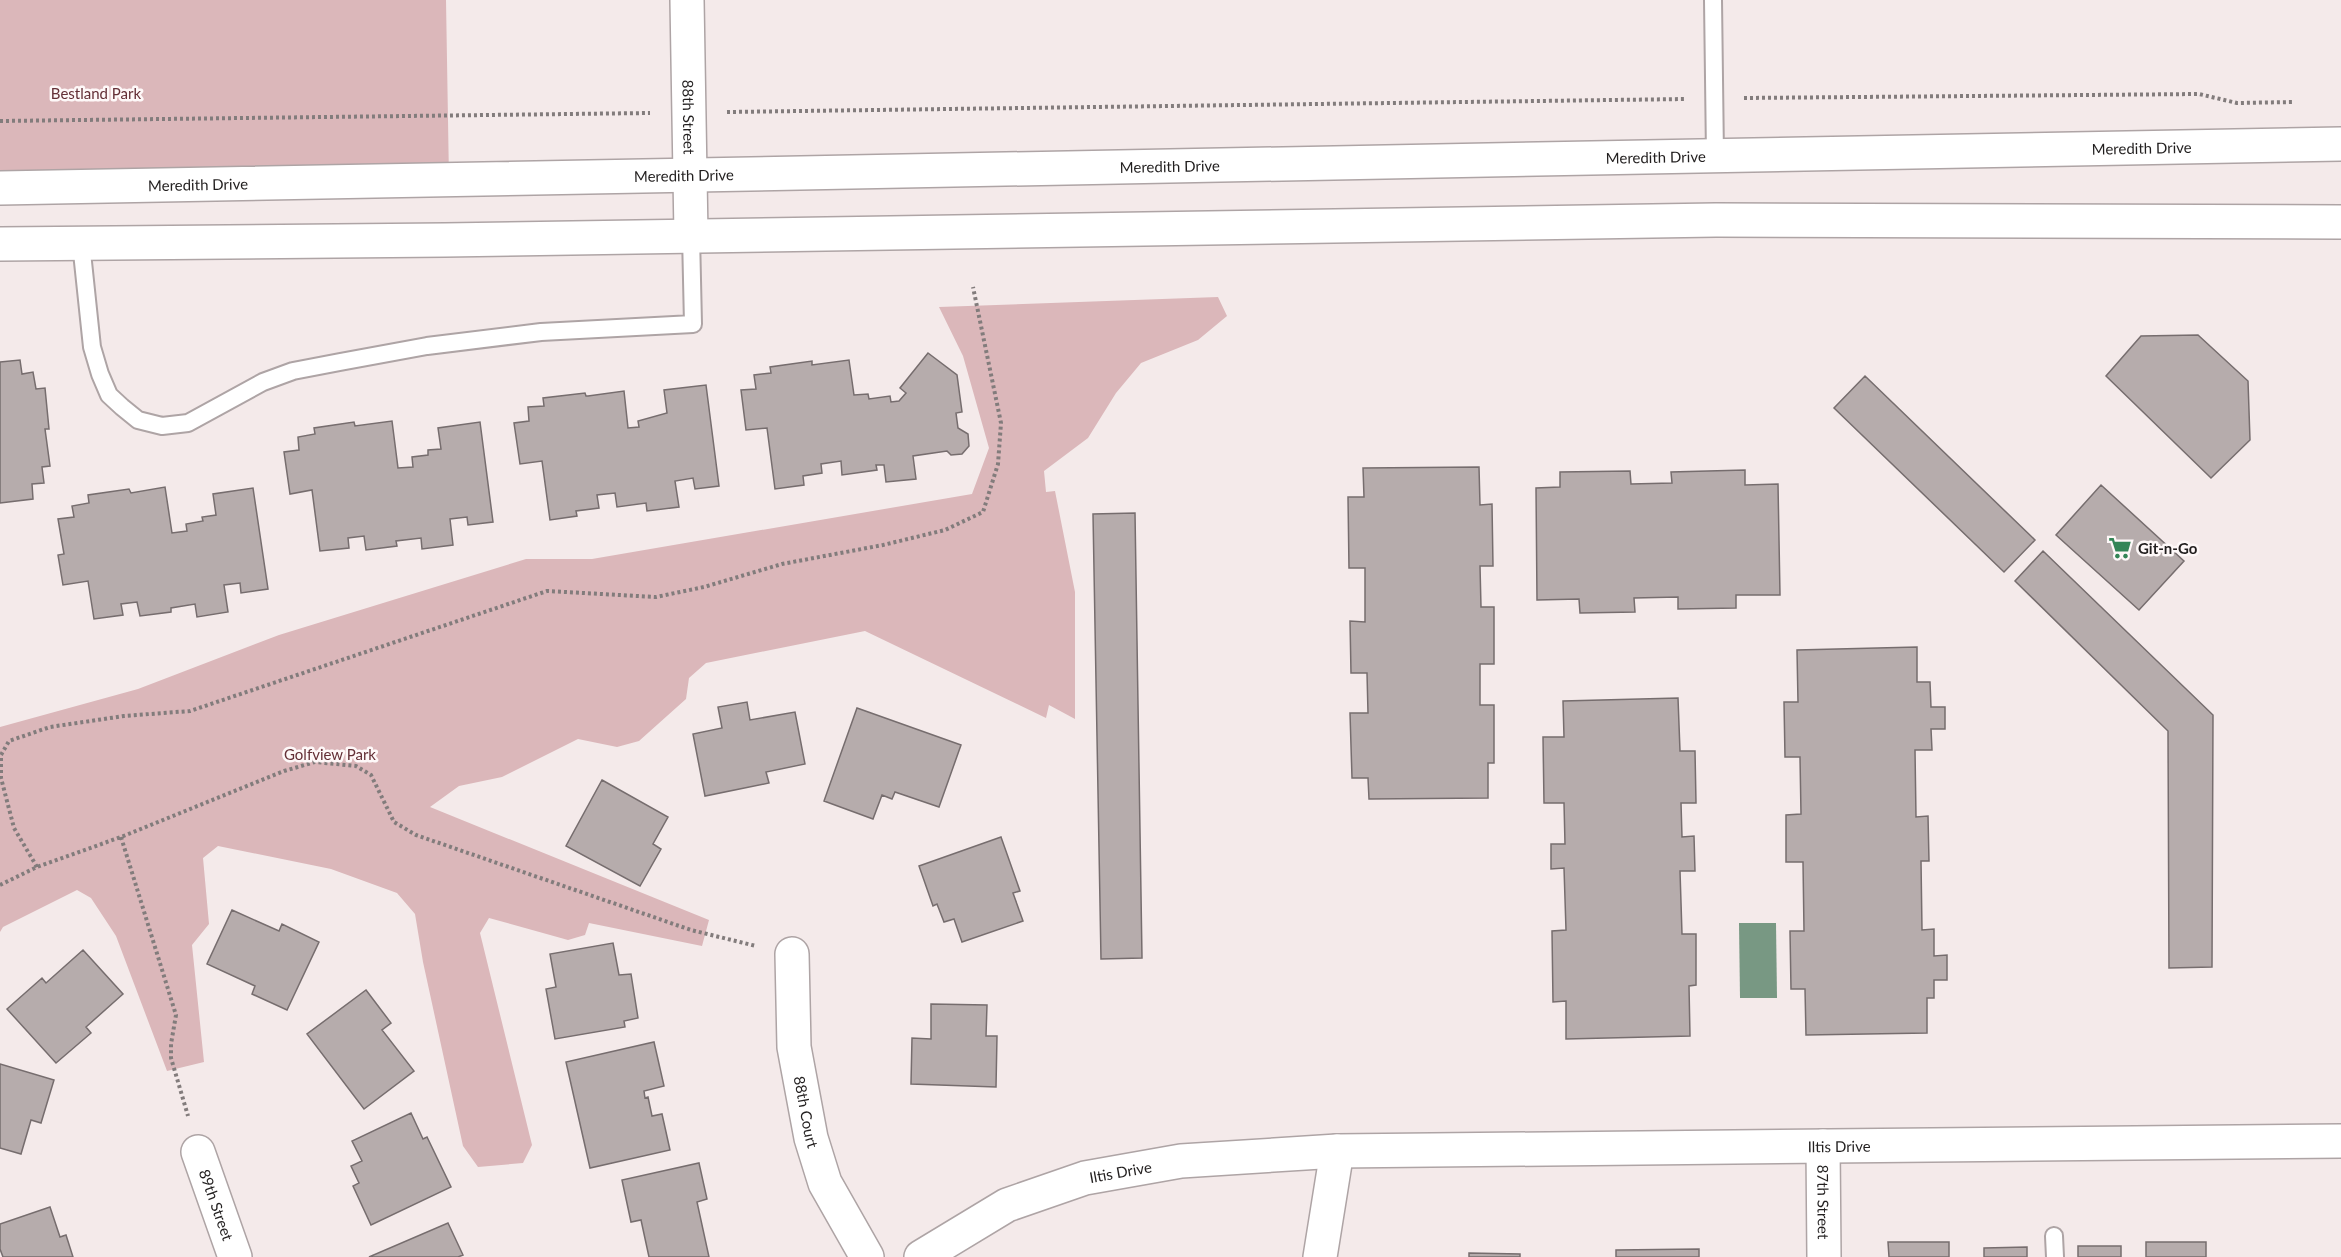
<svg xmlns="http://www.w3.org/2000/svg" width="2341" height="1257" font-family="Lato,sans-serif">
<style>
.green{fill:#dbb7ba}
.water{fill:#789883}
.building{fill:#b6acac;stroke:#766d6e;stroke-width:1.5}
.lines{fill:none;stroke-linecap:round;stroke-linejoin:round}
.lane-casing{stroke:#aea4a5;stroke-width:20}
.street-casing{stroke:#aea4a5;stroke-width:36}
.secondary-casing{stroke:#aea4a5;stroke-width:36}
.path{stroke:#827c7c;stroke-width:4;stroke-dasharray:3 3;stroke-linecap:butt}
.lane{stroke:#fff;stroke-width:16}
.street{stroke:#fff;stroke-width:33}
.secondary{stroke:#fff;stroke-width:33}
.labels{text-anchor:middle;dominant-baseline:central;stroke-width:5;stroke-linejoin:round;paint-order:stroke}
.park-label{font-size:15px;fill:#642f36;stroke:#fef8f8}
.street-label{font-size:15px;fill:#221f1f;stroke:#fef8f8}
.poi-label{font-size:15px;font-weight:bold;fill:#221f1f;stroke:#fef8f8;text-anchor:start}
</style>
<rect width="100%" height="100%" fill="#f4eaea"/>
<!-- green -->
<path class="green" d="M 0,0 L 446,0 L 449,180 L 0,188 Z
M 1218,297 L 1227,316 L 1198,340 L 1141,363 L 1116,393 L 1088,438 L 1044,471 L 1046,492 L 1055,491 L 1075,592 L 1075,719 L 1049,705 L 1046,718 L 865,631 L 706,663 L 689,678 L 686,699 L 639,741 L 617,747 L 578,739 L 502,777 L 459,786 L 430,807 L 709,920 L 702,946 L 589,923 L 585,935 L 568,940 L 489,918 L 480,933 L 532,1145 L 523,1163 L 478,1167 L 463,1146 L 423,962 L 415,914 L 397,893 L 331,869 L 218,846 L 203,858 L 209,924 L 192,945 L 204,1062 L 167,1071 L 116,936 L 91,898 L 77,890 L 3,927 L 0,932 L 0,727 L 138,689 L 279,635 L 526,559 L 592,559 L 972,494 L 989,448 L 963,356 L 939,307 Z"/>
<!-- water -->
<path class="water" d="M 1739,923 L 1776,923 L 1777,998 L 1740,998 Z"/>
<!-- building -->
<path class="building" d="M 2198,335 L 2248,381 L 2250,440 L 2211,478 L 2106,376 L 2141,336 Z
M 928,353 L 957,375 L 962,412 L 956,413 L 958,428 L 968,434 L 969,446 L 962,454 L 951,455 L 947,451 L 913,456 L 916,479 L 886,482 L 884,465 L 876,465 L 877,470 L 842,475 L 841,461 L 821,464 L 822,473 L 803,476 L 804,485 L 775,489 L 767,428 L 746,430 L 741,390 L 756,389 L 754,375 L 771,373 L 770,367 L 812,361 L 812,365 L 849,360 L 854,395 L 868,394 L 869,399 L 890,396 L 891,402 L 899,401 L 906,393 L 900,388 Z
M 20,360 L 22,374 L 33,372 L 36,389 L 45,388 L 49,429 L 45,429 L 50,466 L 42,467 L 44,483 L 32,484 L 33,499 L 0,503 L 0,362 Z
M 1865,376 L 2035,540 L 2004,572 L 1834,408 Z
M 706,385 L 719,486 L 695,489 L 693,478 L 675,481 L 679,507 L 647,511 L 646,503 L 617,507 L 615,493 L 597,495 L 599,508 L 576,511 L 577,516 L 550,520 L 542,461 L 520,464 L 514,423 L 529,421 L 528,407 L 544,406 L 543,398 L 585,393 L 586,396 L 588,396 L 624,391 L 628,428 L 639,427 L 638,421 L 667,413 L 664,390 Z
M 392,421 L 398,468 L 413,467 L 412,457 L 428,455 L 428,450 L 441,449 L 438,428 L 480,422 L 493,522 L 468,525 L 467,517 L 450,519 L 453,545 L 422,549 L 421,538 L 396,541 L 397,546 L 366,550 L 364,536 L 348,538 L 349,548 L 320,551 L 312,490 L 290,494 L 284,452 L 299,450 L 298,437 L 315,434 L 314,428 L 354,422 L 355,426 Z
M 1479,467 L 1480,505 L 1492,504 L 1493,566 L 1480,566 L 1481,607 L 1494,607 L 1494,664 L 1480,664 L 1480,705 L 1494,705 L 1494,763 L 1488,763 L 1488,798 L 1369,799 L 1368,778 L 1352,778 L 1350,713 L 1368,713 L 1367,673 L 1351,673 L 1350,621 L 1365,622 L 1365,568 L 1349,568 L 1348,497 L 1364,497 L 1363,468 Z
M 1745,470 L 1745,485 L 1778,484 L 1780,595 L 1736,595 L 1736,608 L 1678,609 L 1678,597 L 1634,598 L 1635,612 L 1580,613 L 1579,599 L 1537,600 L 1536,488 L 1560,487 L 1560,472 L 1630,471 L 1631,484 L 1672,483 L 1671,472 Z
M 2101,485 L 2184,561 L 2139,610 L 2056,535 Z
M 165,487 L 172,533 L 187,531 L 186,524 L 203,521 L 202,517 L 216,515 L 213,494 L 253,488 L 268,589 L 241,593 L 240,583 L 224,585 L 228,612 L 197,617 L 195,604 L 171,608 L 171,612 L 140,616 L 137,602 L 121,604 L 123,615 L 94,619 L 88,581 L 63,585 L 58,555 L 64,554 L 58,519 L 74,517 L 72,506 L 89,503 L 88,495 L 129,489 L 131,493 Z
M 1135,513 L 1142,958 L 1101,959 L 1093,514 Z
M 2043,551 L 2213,715 L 2212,967 L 2169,968 L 2168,731 L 2015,581 Z
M 1917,647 L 1917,682 L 1930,682 L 1931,707 L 1945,707 L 1945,729 L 1931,729 L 1932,750 L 1915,750 L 1916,817 L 1928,816 L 1929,861 L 1921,861 L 1922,930 L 1934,929 L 1934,956 L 1947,955 L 1947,980 L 1934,980 L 1934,998 L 1927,998 L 1927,1033 L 1806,1035 L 1805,989 L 1791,989 L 1790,931 L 1804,931 L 1803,862 L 1786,862 L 1786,815 L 1801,814 L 1800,757 L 1785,757 L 1784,702 L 1798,702 L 1797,650 Z
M 1678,698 L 1680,751 L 1695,751 L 1696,803 L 1681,803 L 1682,837 L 1694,836 L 1695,871 L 1680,871 L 1682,934 L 1696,934 L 1696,985 L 1689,986 L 1690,1036 L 1566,1039 L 1566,1001 L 1553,1002 L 1552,931 L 1566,930 L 1564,868 L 1551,869 L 1551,844 L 1565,844 L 1564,803 L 1544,803 L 1543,737 L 1564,737 L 1563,701 Z
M 747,702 L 750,720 L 795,712 L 805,764 L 766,772 L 769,783 L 705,796 L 693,734 L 722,728 L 718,707 Z
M 857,708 L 961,745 L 939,807 L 895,792 L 892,799 L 882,795 L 873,819 L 824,801 Z
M 602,780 L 668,817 L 653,844 L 661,849 L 640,886 L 566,846 Z
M 1001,837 L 1020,891 L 1013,893 L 1023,921 L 962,942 L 954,919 L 944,922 L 937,904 L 933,906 L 919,866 Z
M 232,910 L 279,931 L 282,924 L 319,942 L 287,1010 L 252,994 L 255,986 L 207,964 Z
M 613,943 L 619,975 L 631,974 L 638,1018 L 624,1021 L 625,1027 L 555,1039 L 546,989 L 556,987 L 550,954 Z
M 83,950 L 123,994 L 86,1027 L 91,1033 L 56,1063 L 7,1009 L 42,978 L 46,983 Z
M 366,990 L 391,1023 L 382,1030 L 414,1071 L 364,1109 L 307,1034 Z
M 931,1004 L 987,1005 L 986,1036 L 997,1036 L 996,1087 L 911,1084 L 912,1038 L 931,1039 Z
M 654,1042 L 664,1086 L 644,1091 L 645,1098 L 648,1097 L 652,1116 L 662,1114 L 670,1150 L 590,1168 L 566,1062 Z
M 0,1064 L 54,1080 L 41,1123 L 31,1120 L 21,1154 L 0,1148 Z
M 411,1113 L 423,1139 L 427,1137 L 451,1187 L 371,1225 L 353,1186 L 359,1183 L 351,1166 L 362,1161 L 352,1141 Z
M 699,1163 L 707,1199 L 697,1202 L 709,1257 L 649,1257 L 641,1220 L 631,1222 L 622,1180 Z
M 50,1207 L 60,1237 L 66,1235 L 73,1257 L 3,1257 L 0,1249 L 0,1224 Z
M 448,1223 L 463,1255 L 458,1257 L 369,1257 Z
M 1888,1242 L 1949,1242 L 1949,1257 L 1889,1257 Z
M 2146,1242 L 2206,1242 L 2206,1257 L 2146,1257 Z
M 2078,1246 L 2121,1246 L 2121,1257 L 2078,1257 Z
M 2027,1247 L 2027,1257 L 1984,1257 L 1984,1248 Z
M 1699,1249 L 1699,1257 L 1616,1257 L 1616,1250 Z
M 1469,1253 L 1520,1254 L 1520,1257 L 1469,1257 Z"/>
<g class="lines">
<!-- lane casing -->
<g class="lane-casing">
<path id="lane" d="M 1713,0 L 1715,156
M 81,243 L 92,347 L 100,374 L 109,395 L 122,407 L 138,420 L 162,426 L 188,423 L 263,382 L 293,371 L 340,362 L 427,346 L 541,332 L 693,324 L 691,235
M 2054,1236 L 2055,1257"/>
</g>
<!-- street casing -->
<g class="street-casing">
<g id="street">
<path id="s1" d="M 687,0 L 691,235"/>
<path id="s2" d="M 792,954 L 794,1047 L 811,1138 L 825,1183 L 867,1257"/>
<path id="s3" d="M 1823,1146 L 1824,1257"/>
<path id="s4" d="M 198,1152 L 235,1257"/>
<path id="s5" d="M 921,1257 L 1007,1205 L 1085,1178 L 1181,1161 L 1337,1151 L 2341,1141"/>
<path d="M 1320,1257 L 1337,1151"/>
</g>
</g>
<!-- secondary casing -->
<g class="secondary-casing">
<g id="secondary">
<path id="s6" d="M 0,188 L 2341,144"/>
<path d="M 0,244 L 445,240 L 1716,220 L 2341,222"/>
</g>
</g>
<!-- path -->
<path class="path" d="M 1744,98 L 2199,94 L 2237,103 L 2294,102
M 727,112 L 1685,99
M 0,121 L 650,113
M 121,837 L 176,1015 L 171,1044 L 171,1058 L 188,1116
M 37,867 L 14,828 L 1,778 L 1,755 L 9,741 L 50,727 L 124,716 L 190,711 L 547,591 L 656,597 L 704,587 L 782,564 L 883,545 L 945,530 L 983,512 L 998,464 L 1001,423 L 973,287
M 0,885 L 37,867 L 121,837 L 284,771 L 315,762 L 356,766 L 371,775 L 394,822 L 416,835 L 691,930 L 756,946"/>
<!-- lane -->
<use href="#lane" class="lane"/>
<!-- street -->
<use href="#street" class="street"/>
<!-- secondary -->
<use href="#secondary" class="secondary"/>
</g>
<!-- icons -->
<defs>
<g id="supermarket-bare" transform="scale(1.8)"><path d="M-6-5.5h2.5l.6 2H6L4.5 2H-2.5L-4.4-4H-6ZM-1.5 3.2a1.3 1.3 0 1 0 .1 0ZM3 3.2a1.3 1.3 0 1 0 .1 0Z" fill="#338556" stroke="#fef8f8" stroke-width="2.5" paint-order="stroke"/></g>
</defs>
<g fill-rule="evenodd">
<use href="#supermarket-bare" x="2120" y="548"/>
</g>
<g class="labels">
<!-- park labels -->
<g class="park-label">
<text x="96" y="93">Bestland Park</text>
<text x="330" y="754">Golfview Park</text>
</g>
<!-- street labels -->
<g class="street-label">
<text stroke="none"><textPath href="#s1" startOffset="117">88th Street</textPath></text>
<text stroke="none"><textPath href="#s6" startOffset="2142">Meredith Drive</textPath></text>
<text stroke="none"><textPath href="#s6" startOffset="1656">Meredith Drive</textPath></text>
<text stroke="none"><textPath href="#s6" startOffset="1170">Meredith Drive</textPath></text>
<text stroke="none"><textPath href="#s6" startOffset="684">Meredith Drive</textPath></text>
<text stroke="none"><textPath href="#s6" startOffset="198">Meredith Drive</textPath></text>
<text stroke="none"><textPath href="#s2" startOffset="159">88th Court</textPath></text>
<text stroke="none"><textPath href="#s5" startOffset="939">Iltis Drive</textPath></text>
<text stroke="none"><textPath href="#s5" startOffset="219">Iltis Drive</textPath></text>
<text stroke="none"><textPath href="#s3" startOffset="56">87th Street</textPath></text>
<text stroke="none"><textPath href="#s4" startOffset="56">89th Street</textPath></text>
</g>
<!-- poi labels -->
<g class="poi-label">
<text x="2138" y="548">Git-n-Go</text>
</g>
</g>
</svg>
